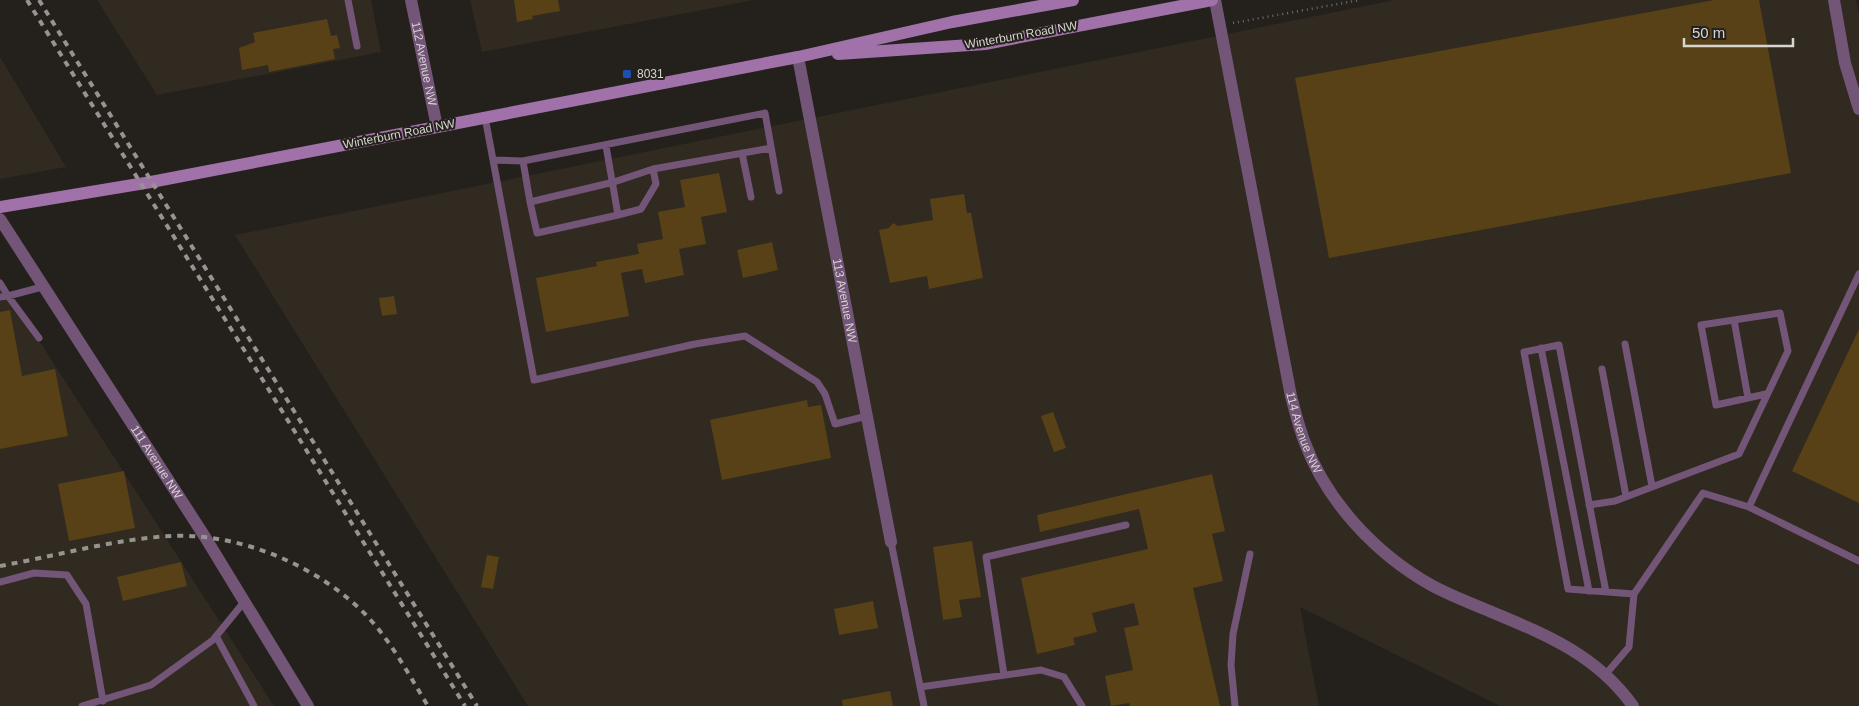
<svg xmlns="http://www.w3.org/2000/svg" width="1859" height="706" font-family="Arial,sans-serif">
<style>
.built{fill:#302a21}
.building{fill:#584116}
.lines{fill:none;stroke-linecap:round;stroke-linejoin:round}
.path{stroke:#706e69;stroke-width:2.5;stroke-dasharray:1 4;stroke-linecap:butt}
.service{stroke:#735578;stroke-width:7}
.minor{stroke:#735578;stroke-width:12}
.tertiary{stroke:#735578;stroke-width:12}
.secondary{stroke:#a172aa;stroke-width:12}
.rail{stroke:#969490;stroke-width:4;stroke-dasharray:6 6;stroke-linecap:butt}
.transit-dot{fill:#1a4fb4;stroke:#24211c;stroke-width:2}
.labels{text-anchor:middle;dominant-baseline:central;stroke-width:4;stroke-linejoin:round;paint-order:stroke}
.street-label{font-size:12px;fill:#d7d5d1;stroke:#24211c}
.poi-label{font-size:12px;fill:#d7d5d1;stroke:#24211c;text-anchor:start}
</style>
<rect width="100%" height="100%" fill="#24211c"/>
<!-- built -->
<path class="built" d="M 97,0 L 371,0 L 381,52 L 157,95 Z
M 470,0 L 754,0 L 482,52 Z
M 1395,0 L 1856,0 L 1859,14 L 1859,706 L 1500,706 L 1300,607 L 1319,706 L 528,706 L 235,235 Z
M 0,57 L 66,167 L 0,179 Z
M 0,280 L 274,706 L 0,706 Z"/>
<!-- building -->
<path class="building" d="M 514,0 L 558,0 L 560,11 L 532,16 L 533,19 L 517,22 Z
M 1714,0 L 1759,0 L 1791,173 L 1329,258 L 1295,78 Z
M 327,19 L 331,36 L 337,35 L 340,48 L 333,49 L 335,59 L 269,72 L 268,65 L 242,70 L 239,48 L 255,42 L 253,33 Z
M 719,173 L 727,212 L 701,217 L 706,244 L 679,249 L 684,275 L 645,283 L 642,269 L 621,273 L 629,316 L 546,332 L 536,278 L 597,266 L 596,262 L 639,254 L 637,244 L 663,239 L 658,212 L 685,207 L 680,180 Z
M 964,194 L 967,213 L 971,213 L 983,278 L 929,289 L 927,276 L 890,283 L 879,230 L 889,228 L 893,223 L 898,226 L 933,220 L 930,199 Z
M 772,242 L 778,270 L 743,278 L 737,250 Z
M 394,296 L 397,314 L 382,316 L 379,298 Z
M 10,310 L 22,376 L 55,369 L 68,436 L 0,449 L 0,312 Z
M 1859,329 L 1859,503 L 1792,471 Z
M 807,400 L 808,407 L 821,405 L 831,458 L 722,480 L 710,420 Z
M 1053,412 L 1066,448 L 1054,452 L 1041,416 Z
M 124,471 L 135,528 L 69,541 L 58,484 Z
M 1212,474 L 1225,531 L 1212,534 L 1223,581 L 1193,588 L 1220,706 L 1130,706 L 1129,703 L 1111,706 L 1105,676 L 1133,670 L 1124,628 L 1139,625 L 1134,603 L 1092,613 L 1097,632 L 1073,638 L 1075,645 L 1037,654 L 1021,578 L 1148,549 L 1139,509 L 1040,532 L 1037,515 Z
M 972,541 L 981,597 L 959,600 L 962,617 L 943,620 L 933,547 Z
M 487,555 L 499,557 L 493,589 L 481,587 Z
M 181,562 L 187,586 L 123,601 L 117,577 Z
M 873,601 L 878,628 L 839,635 L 834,609 Z
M 890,691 L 893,706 L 843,706 L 842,700 Z"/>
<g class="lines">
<!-- path -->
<path class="path" d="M 1233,23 L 1360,0"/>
<!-- service -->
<path class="service" d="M 348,0 L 357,46
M 485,117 L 534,380 L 695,344 L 745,336 L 817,382 L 825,394 L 835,424 L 867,416
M 606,146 L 618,215 L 641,209 L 656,184 L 653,169
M 742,153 L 751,197
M 493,160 L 523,161 L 765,113 L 779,191
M 523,161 L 530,202 L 614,182 L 653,169 L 771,148
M 530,202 L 537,233 L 618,215
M 1859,274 L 1749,507 L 1859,561
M 0,283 L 8,296 L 42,287
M 0,297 L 8,296 L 39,338
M 1734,320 L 1748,398
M 1625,344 L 1652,486
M 1541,348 L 1589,591
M 1602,369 L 1626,496
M 1589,505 L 1615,501 L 1739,454 L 1788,351 L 1780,313 L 1701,325 L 1716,405 L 1766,394
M 891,542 L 924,706
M 0,582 L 34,573 L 67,575 L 86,604 L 103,701
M 1606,592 L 1559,345 L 1524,352 L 1568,589 L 1634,594
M 216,636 L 254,706
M 1004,675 L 986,557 L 1126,525
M 1605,675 L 1629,647 L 1634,594 L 1703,493 L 1749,507
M 920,687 L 1041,670 L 1064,677 L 1082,706
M 82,706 L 151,685 L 213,640 L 244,602
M 1235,706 L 1231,665 L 1233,634 L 1250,554"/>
<!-- minor -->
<g class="minor">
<path id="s1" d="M 1215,0 L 1291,396 C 1295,411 1299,428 1305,443 C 1327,502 1376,554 1431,585 C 1451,596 1473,604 1494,613 C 1549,636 1597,656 1633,706"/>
<path id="s2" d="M 798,57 L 891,542"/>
<path id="s3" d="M 0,219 L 205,537 L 308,706"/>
</g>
<!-- tertiary -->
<g class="tertiary">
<path id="s4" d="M 411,0 L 437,127"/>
<path d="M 1834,0 L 1845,63 L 1859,109"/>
</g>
<!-- secondary -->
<path class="secondary" d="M 838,54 L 985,44 L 1212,0
M 0,207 L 151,182 L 437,127 L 798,57 L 952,22 L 1073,0"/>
<!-- rail -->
<path class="rail" d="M 27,0 L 465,706
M 39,0 L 477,706
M 0,566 C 55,556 115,539 171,536 C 241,533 318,566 366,615 C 391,641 409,675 428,706"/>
</g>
<!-- markers -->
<rect class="transit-dot" x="622" y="69" width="10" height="10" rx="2.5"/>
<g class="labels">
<!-- street labels -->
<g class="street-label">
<text transform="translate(1021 35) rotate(-10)">Winterburn Road NW</text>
<text stroke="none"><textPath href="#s4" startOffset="65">112 Avenue NW</textPath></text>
<text transform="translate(399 134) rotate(-11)">Winterburn Road NW</text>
<text stroke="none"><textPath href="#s2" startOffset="248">113 Avenue NW</textPath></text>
<text stroke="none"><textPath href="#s1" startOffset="442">114 Avenue NW</textPath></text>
<text stroke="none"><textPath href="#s3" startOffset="289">111 Avenue NW</textPath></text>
</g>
<!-- poi labels -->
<g class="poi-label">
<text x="637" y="74">8031</text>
</g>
</g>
<!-- scale -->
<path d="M1684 38v8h109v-8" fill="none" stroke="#d7d5d1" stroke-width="2.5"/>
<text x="1692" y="38" font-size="15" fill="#d7d5d1" stroke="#24211c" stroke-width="4" paint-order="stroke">50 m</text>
</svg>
